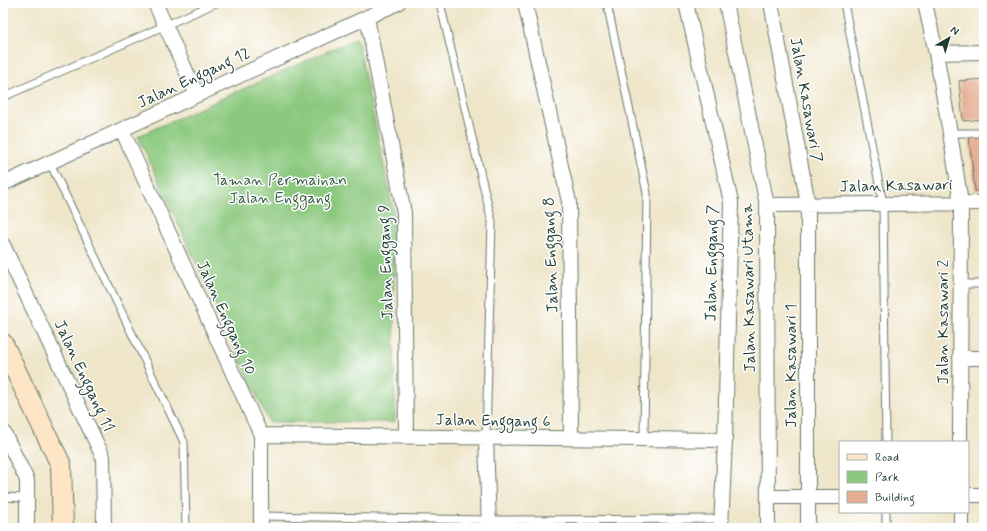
<svg xmlns="http://www.w3.org/2000/svg" width="987" height="531" font-family="Mynerve,sans-serif">
<style>
.green{fill:#8cc97f;stroke:#56835a}
.building{fill:#e5ac8f}
.lines{fill:none;stroke-linecap:round;stroke-linejoin:round}
.lane-casing{stroke:#687868;stroke-width:9}
.street-casing{stroke:#687868;stroke-width:16}
.secondary-casing{stroke:#687868;stroke-width:22}
.lane{stroke:#fff;stroke-width:7}
.street{stroke:#fff;stroke-width:14}
.secondary{stroke:#fde5c5;stroke-width:20}
.labels{text-anchor:middle;dominant-baseline:central;stroke-width:3;stroke-linejoin:round;paint-order:stroke}
.street-label{font-size:16px;fill:#1f3d34;stroke:#fff}
.park-label{font-size:16px;fill:#3a6047;stroke:#fff}
</style>
<rect width="100%" height="100%" fill="#fff"/>
<filter id="ink" filterUnits="userSpaceOnUse"><feTurbulence type="fractalNoise" baseFrequency=".025" numOctaves="2"/><feDisplacementMap in="SourceGraphic" scale="8" xChannelSelector="R" yChannelSelector="G"/><feConvolveMatrix kernelMatrix="1 2 1 2 8 2 1 2 1" color-interpolation-filters="sRGB"/></filter>
<filter id="wash" filterUnits="userSpaceOnUse"><feTurbulence type="fractalNoise" baseFrequency=".012" numOctaves="4" result="noise"/><feDisplacementMap in="SourceGraphic" scale="16" xChannelSelector="R" yChannelSelector="G"/><feGaussianBlur stdDeviation="0.9" result="paint"/><feColorMatrix in="noise" values="0 0 0 0 0 0 0 0 0 0 0 0 0 0 0 0 0 1.4 0 .05"/><feComposite in="paint" operator="in"/></filter>
<g filter="url(#wash)">
<rect width="100%" height="100%" fill="#efe6ca"/>
<!-- green -->
<path class="green" d="M 357,38 L 393,209 L 395,422 L 269,422 L 138,136 Z"/>
<g id="blocks">
<!-- building -->
<path class="building" d="M 984,79 L 984,119 L 963,121 L 959,81 Z
M 984,136 L 984,190 L 975,191 L 969,137 Z"/>
</g>
</g>
<g filter="url(#ink)">
<use href="#blocks" fill-opacity="0" stroke="#687868" stroke-width="1"/>
<g class="lines">
<!-- lane casing -->
<g class="lane-casing">
<path id="lane" d="M 440,3 L 492,222 L 486,438
M 607,3 L 647,193 L 644,439
M 844,3 L 883,204 L 886,442
M 3,97 L 216,3
M 950,133 L 984,133
M 50,163 L 184,442 L 186,528
M 960,284 L 984,284
M 3,497 L 27,498
M 261,516 L 488,520 L 721,519
M 886,528 L 886,512"/>
</g>
<!-- street casing -->
<g class="street-casing">
<path id="street" d="M 155,3 L 197,95
M 525,3 L 569,202 L 571,438
M 686,3 L 731,202 L 725,440 L 721,528
M 726,3 L 767,205 L 768,528
M 771,3 L 808,204 L 808,528
M 925,3 L 936,53 L 950,133 L 961,203 L 960,442
M 367,17 L 404,213 L 406,437
M 936,53 L 984,52
M 122,130 L 261,435 L 261,528
M 3,184 L 398,3
M 767,205 L 984,203
M 3,245 L 103,457 L 104,528
M 960,358 L 984,358
M 3,431 L 27,480 L 27,528
M 261,435 L 725,440
M 486,438 L 489,528
M 968,495 L 984,495
M 768,497 L 840,497
M 961,512 L 961,528"/>
</g>
<!-- secondary casing -->
<g class="secondary-casing">
<path id="secondary" d="M 3,344 L 61,465 L 63,528"/>
</g>
<!-- lane -->
<use href="#lane" class="lane"/>
<!-- street -->
<use href="#street" class="street"/>
<!-- secondary -->
<use href="#secondary" class="secondary"/>
</g>
</g>
<g class="labels">
<!-- street labels -->
<g class="street-label">
<text transform="translate(194 78) rotate(-25)">Jalan Enggang 12</text>
<text transform="translate(806 100) rotate(80)">Jalan Kasawari 7</text>
<text transform="translate(896 186) rotate(-1)">Jalan Kasawari</text>
<text transform="translate(551 255) rotate(-92)">Jalan Enggang 8</text>
<text transform="translate(386 262) rotate(-92)">Jalan Enggang 9</text>
<text transform="translate(712 263) rotate(-89)">Jalan Enggang 7</text>
<text transform="translate(749 288) rotate(-91)">Jalan Kasawari Utama</text>
<text transform="translate(226 318) rotate(66)">Jalan Enggang 10</text>
<text transform="translate(943 322) rotate(-90)">Jalan Kasawari 2</text>
<text transform="translate(791 366) rotate(-90)">Jalan Kasawari 1</text>
<text transform="translate(84 376) rotate(65)">Jalan Enggang 11</text>
<text transform="translate(493 421) rotate(1)">Jalan Enggang 6</text>
</g>
<!-- park labels -->
<g class="park-label">
<text x="280" y="180">Taman Permainan<tspan x="280" dy="18">Jalan Enggang</tspan></text>
</g>
</g>
<!-- margin -->
<rect width="987" height="531" fill="none" stroke="#fff" stroke-width="16"/>
<!-- legend -->
<rect x="839" y="441" width="130" height="72" fill="#ffffff" stroke="#a5b1ae"/>
<rect x="847" y="454" width="20" height="6" fill="#fde5c5" stroke="#a5b1ae"/>
<text x="875" y="461" font-size="12" fill="#1f3d34">Road</text>
<rect x="847" y="471" width="20" height="12" fill="#8cc97f" stroke="#a5b1ae"/>
<text x="875" y="481" font-size="12" fill="#1f3d34">Park</text>
<rect x="847" y="491" width="20" height="12" fill="#e5ac8f" stroke="#a5b1ae"/>
<text x="875" y="501" font-size="12" fill="#1f3d34">Building</text>
<!-- north arrow -->
<g transform="translate(949 38) rotate(38)" stroke="#ffffff" stroke-width="3" paint-order="stroke">
<path d="M0-3L7 15L0 10L-7 15Z" fill="#1f3d34"/>
<text y="-6" font-size="11" font-weight="bold" text-anchor="middle" fill="#1f3d34">N</text>
</g>
</svg>
